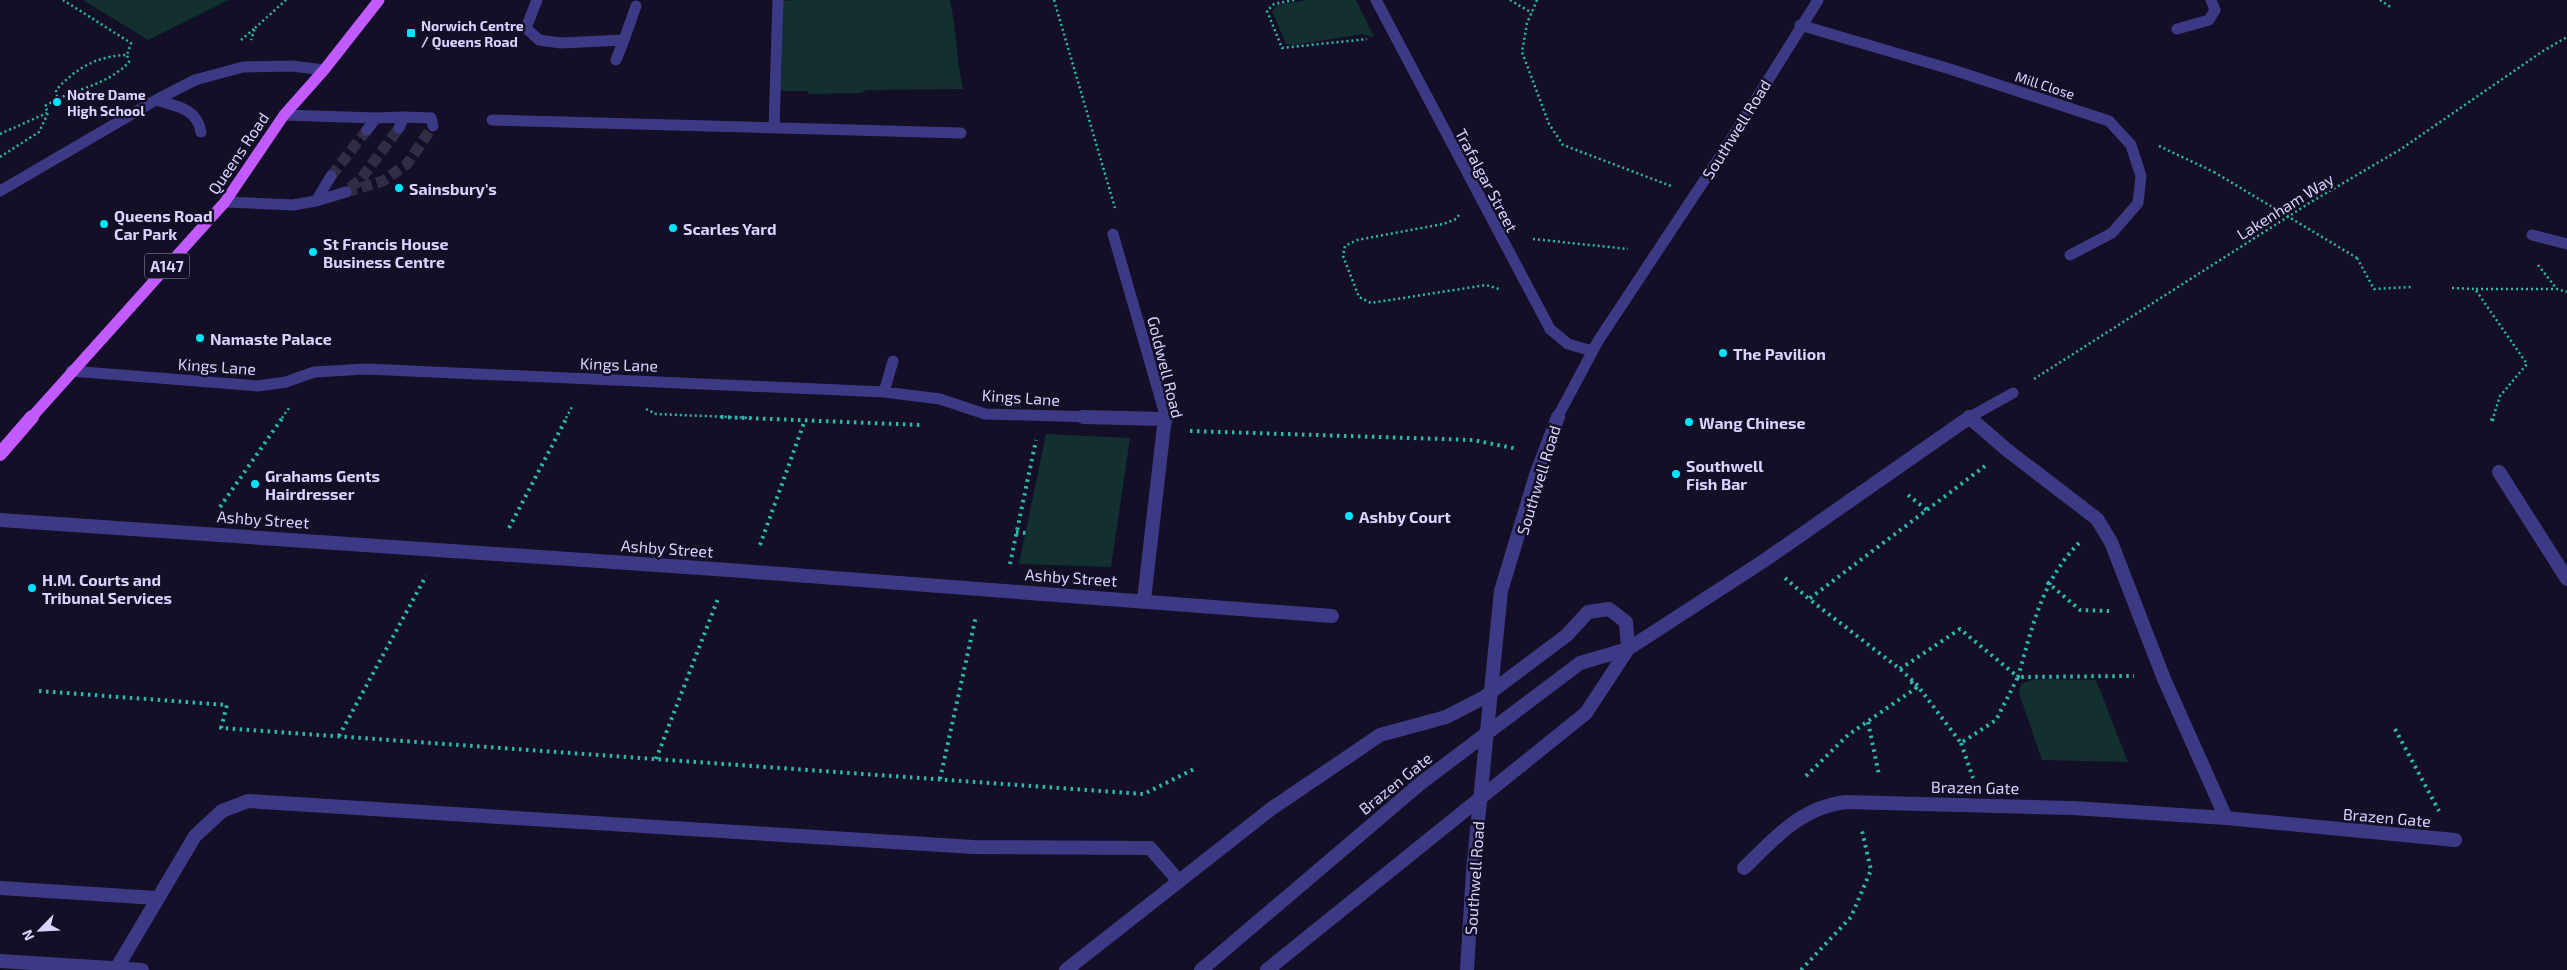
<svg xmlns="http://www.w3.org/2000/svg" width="2567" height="970" font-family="'Exo 2',sans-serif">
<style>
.green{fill:#12302f}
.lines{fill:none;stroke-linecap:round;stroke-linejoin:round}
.minor-tunnel{stroke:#312d47;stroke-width:11;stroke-dasharray:11 5;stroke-linecap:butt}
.path-far1{stroke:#2fb8b0;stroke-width:2.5;stroke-dasharray:2 3;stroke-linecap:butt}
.path{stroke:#2fb8b0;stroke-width:4;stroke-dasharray:2.5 4.5;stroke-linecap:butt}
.minor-far1{stroke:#3d3a85;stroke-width:11}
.minor{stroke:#3d3a85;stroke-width:14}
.major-far1{stroke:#c25bff;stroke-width:11}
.major{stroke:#c25bff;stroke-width:14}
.path-bridge{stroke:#2fb8b0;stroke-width:2.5;stroke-dasharray:2 3;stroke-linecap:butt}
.minor-bridge{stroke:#3d3a85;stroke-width:14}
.poi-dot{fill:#00e5ff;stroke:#130f26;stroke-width:2}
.labels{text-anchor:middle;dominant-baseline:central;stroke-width:5;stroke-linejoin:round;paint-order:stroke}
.far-poi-label{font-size:14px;font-weight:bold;fill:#d9d4ff;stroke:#130f26;text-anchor:start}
.far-street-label{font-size:14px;fill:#d9d4ff;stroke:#130f26}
.shield{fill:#130f26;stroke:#9e99be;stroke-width:1}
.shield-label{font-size:15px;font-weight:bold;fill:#d9d4ff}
.street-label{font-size:16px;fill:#d9d4ff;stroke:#130f26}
.poi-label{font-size:16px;font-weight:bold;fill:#d9d4ff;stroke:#130f26;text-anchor:start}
</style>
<rect width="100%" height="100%" fill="#130f26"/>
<!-- green -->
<path class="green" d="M 83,0 L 229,0 L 148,40 Z
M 794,0 L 950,0 C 957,31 956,58 963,89 L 867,90 L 861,93 L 809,94 L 808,91 L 781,91 L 783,1 Z
M 1308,0 L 1356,0 L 1374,37 L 1362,34 L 1295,45 L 1286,44 L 1272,11 L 1277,5 Z
M 1046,434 L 1130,438 L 1111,567 L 1019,564 Z
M 2034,679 L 2096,680 L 2128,762 L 2042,760 L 2019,693 L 2021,684 Z"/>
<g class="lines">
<!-- minor-tunnel -->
<path class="minor-tunnel" d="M 331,176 L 367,130
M 350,188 L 361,179 L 399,128
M 346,192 L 383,181 L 407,164 L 433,126"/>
<!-- path-far1 -->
<path class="path-far1" d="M 1054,0 L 1115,208
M 1294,0 L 1274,4 L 1267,11 L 1282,48 L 1367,39
M 1510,0 L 1532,13
M 1537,0 L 1527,23 L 1522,52 L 1549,124 L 1563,145 L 1671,186
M 2380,0 L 2392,8
M 255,28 L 286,0
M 241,40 L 255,28 L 251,40
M 57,97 L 56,90 C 76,68 97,56 127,55 L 131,43 L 63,0
M 0,134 L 47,113
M 2159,146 L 2214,172
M 0,157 L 39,132 L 48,113 L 45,106 C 73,88 106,87 129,62 L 127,55
M 1459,215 L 1456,219 L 1443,224 L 1357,240 L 1345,246 L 1343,256 L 1359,297 L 1371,303 L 1486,285 L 1499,289
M 1533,239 L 1628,249
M 2357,258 L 2374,289 L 2411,287
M 2538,265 L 2557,289
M 2452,288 L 2475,289 L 2527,364 L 2500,396 L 2493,418
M 2476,289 L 2557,289 L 2567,292
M 2034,379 L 2311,202 L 2401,149 L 2543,51 L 2567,37
M 646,409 L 656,414 L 752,418
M 282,418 L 289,408
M 566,418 L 573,405"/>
<!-- path -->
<path class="path" d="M 721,417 L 921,425
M 2492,421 L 2493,417
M 1190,431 L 1473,440 L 1518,449
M 1985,466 L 1809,599 L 1900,669 L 1917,685 L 1961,743 L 1996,720 L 2018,677 L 2134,676
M 1908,495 L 1927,510
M 220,507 L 283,417
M 509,528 L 567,417
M 1016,532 L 1026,533
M 760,545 L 805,420
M 1010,564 L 1036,440
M 1785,578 L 1809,599
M 2047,582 L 2080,610 L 2109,611
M 1900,669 L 1960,629 L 2018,677 C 2032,628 2042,580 2079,543
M 39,691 L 227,705 L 221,728 L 1144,794 L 1196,768
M 1868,722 L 1879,775
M 2395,729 L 2439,811
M 339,736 L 426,576
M 1961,743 L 1973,778
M 656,759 L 719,596
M 1806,776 L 1848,735 L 1916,688 L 1909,679
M 940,779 L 976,616
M 1801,970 L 1851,917 L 1871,870 L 1862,831"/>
<!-- minor-far1 -->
<path class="minor-far1" d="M 537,0 L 526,28 L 539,40 L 561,43 L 624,40 L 636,6
M 1376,0 L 1550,329 L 1568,344 L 1592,351
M 1800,25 L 1950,69 L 2109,121 L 2131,145 L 2141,176 L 2138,203 L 2112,233 L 2070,255
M 2177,29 L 2209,20 L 2215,10 L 2211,0
M 616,60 L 624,40
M 156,100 C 176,106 197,108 201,132
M 284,115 L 376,118 L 367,130
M 404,117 L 431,118 L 433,126
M 376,118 L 404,117 L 399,128
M 492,120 L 961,133
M 774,128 L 778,0
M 0,191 L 156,100 L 195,80 L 243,67 L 292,66 L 324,70
M 316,201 L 346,192
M 225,202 L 293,205 L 316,201 L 331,176
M 1113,234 L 1166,418
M 2532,235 L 2567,244
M 71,371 L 258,386 L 286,382 L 314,372 L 366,369 L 884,392 L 940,399 L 985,414 L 1129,418
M 884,392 L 893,361
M 1557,418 L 1598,341 L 1725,149 L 1818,0
M 1968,418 L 2013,393"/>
<!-- minor -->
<path class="minor" d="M 1083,417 L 1166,419
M 1969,417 L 2007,450 L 2097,519 L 2111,542 L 2164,679 L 2226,818 L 2455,840
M 2499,472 L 2567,579
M 0,520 L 729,570 L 1332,616
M 1501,591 L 1536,475 L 1558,417
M 1144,600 L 1165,417
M 1744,868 C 1775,838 1801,807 1846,802 L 2073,808 L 2226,818
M 0,888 L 157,898
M 0,961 L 142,970
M 116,969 L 195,836 L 222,811 L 248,801 L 973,847 L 1150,848 L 1178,880
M 1066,970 L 1271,809 L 1380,735 L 1446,717 L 1483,698 L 1567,635 L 1588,612 L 1609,609 L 1626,622 L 1628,649
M 1201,970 L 1421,783 L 1580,663 L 1628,649 L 1765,560 L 1970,417
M 1267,970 L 1586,713 L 1628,649
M 1467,970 L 1473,871"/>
<!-- major-far1 -->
<path class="major-far1" d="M 31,418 L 225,202 L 284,115 L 324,70 L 379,0"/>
<!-- major -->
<path class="major" d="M 0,454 L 32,417"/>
<!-- path-bridge -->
<path class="path-bridge" d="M 2214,172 L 2357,258"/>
<!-- minor-bridge -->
<path class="minor-bridge" d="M 1473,871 L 1501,591"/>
</g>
<!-- markers -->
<g class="poi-dot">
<rect x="406" y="28" width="10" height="10" rx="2.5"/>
<circle cx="57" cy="102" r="5"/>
<circle cx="399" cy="188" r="5"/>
<circle cx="104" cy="224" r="5"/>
<circle cx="673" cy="228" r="5"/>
<circle cx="313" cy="252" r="5"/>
<circle cx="200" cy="338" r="5"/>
<circle cx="1723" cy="353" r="5"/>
<circle cx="1689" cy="422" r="5"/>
<circle cx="1676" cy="474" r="5"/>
<circle cx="255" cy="484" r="5"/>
<circle cx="1349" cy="516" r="5"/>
<circle cx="32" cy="588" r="5"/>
</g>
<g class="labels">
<!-- far-poi labels -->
<g class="far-poi-label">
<text x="421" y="25">Norwich Centre<tspan x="421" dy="16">/ Queens Road</tspan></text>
<text x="67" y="94">Notre Dame<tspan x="67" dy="16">High School</tspan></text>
</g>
<!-- far-street labels -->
<g class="far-street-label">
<text transform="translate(2045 85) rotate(18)">Mill Close</text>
</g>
<!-- shield labels -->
<rect class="shield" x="144.5" y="253.5" width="45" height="25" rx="4"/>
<g class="shield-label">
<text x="167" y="266">A147</text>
</g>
<!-- street labels -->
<g class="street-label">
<text transform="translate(1736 129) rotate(-58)">Southwell Road</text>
<text transform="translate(238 153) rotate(-56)">Queens Road</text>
<text transform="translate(1487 180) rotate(62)">Trafalgar Street</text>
<text transform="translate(2285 206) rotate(-32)">Lakenham Way</text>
<text transform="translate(619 364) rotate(2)">Kings Lane</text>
<text transform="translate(217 366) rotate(4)">Kings Lane</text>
<text transform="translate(1166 367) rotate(76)">Goldwell Road</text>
<text transform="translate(1021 397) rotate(4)">Kings Lane</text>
<text transform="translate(1538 480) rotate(-73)">Southwell Road</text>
<text transform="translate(263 519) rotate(4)">Ashby Street</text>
<text transform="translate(667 548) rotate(4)">Ashby Street</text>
<text transform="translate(1071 577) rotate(4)">Ashby Street</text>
<text transform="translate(1395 783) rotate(-39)">Brazen Gate</text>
<text transform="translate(1975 787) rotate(1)">Brazen Gate</text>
<text transform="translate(2387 817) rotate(5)">Brazen Gate</text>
<text transform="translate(1474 878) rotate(-86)">Southwell Road</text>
</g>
<!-- poi labels -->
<g class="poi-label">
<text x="409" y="188">Sainsbury's</text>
<text x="114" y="215">Queens Road<tspan x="114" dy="18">Car Park</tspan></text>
<text x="683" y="228">Scarles Yard</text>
<text x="323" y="243">St Francis House<tspan x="323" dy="18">Business Centre</tspan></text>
<text x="210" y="338">Namaste Palace</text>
<text x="1733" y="353">The Pavilion</text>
<text x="1699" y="422">Wang Chinese</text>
<text x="1686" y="465">Southwell<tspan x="1686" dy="18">Fish Bar</tspan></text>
<text x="265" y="475">Grahams Gents<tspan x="265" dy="18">Hairdresser</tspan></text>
<text x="1359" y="516">Ashby Court</text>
<text x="42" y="579">H.M. Courts and<tspan x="42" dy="18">Tribunal Services</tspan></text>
</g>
</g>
<!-- north arrow -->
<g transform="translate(40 930) rotate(246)" stroke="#130f26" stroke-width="4" paint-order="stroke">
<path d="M0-4L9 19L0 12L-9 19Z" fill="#d9d4ff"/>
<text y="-8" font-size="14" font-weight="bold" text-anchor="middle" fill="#d9d4ff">N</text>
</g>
</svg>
